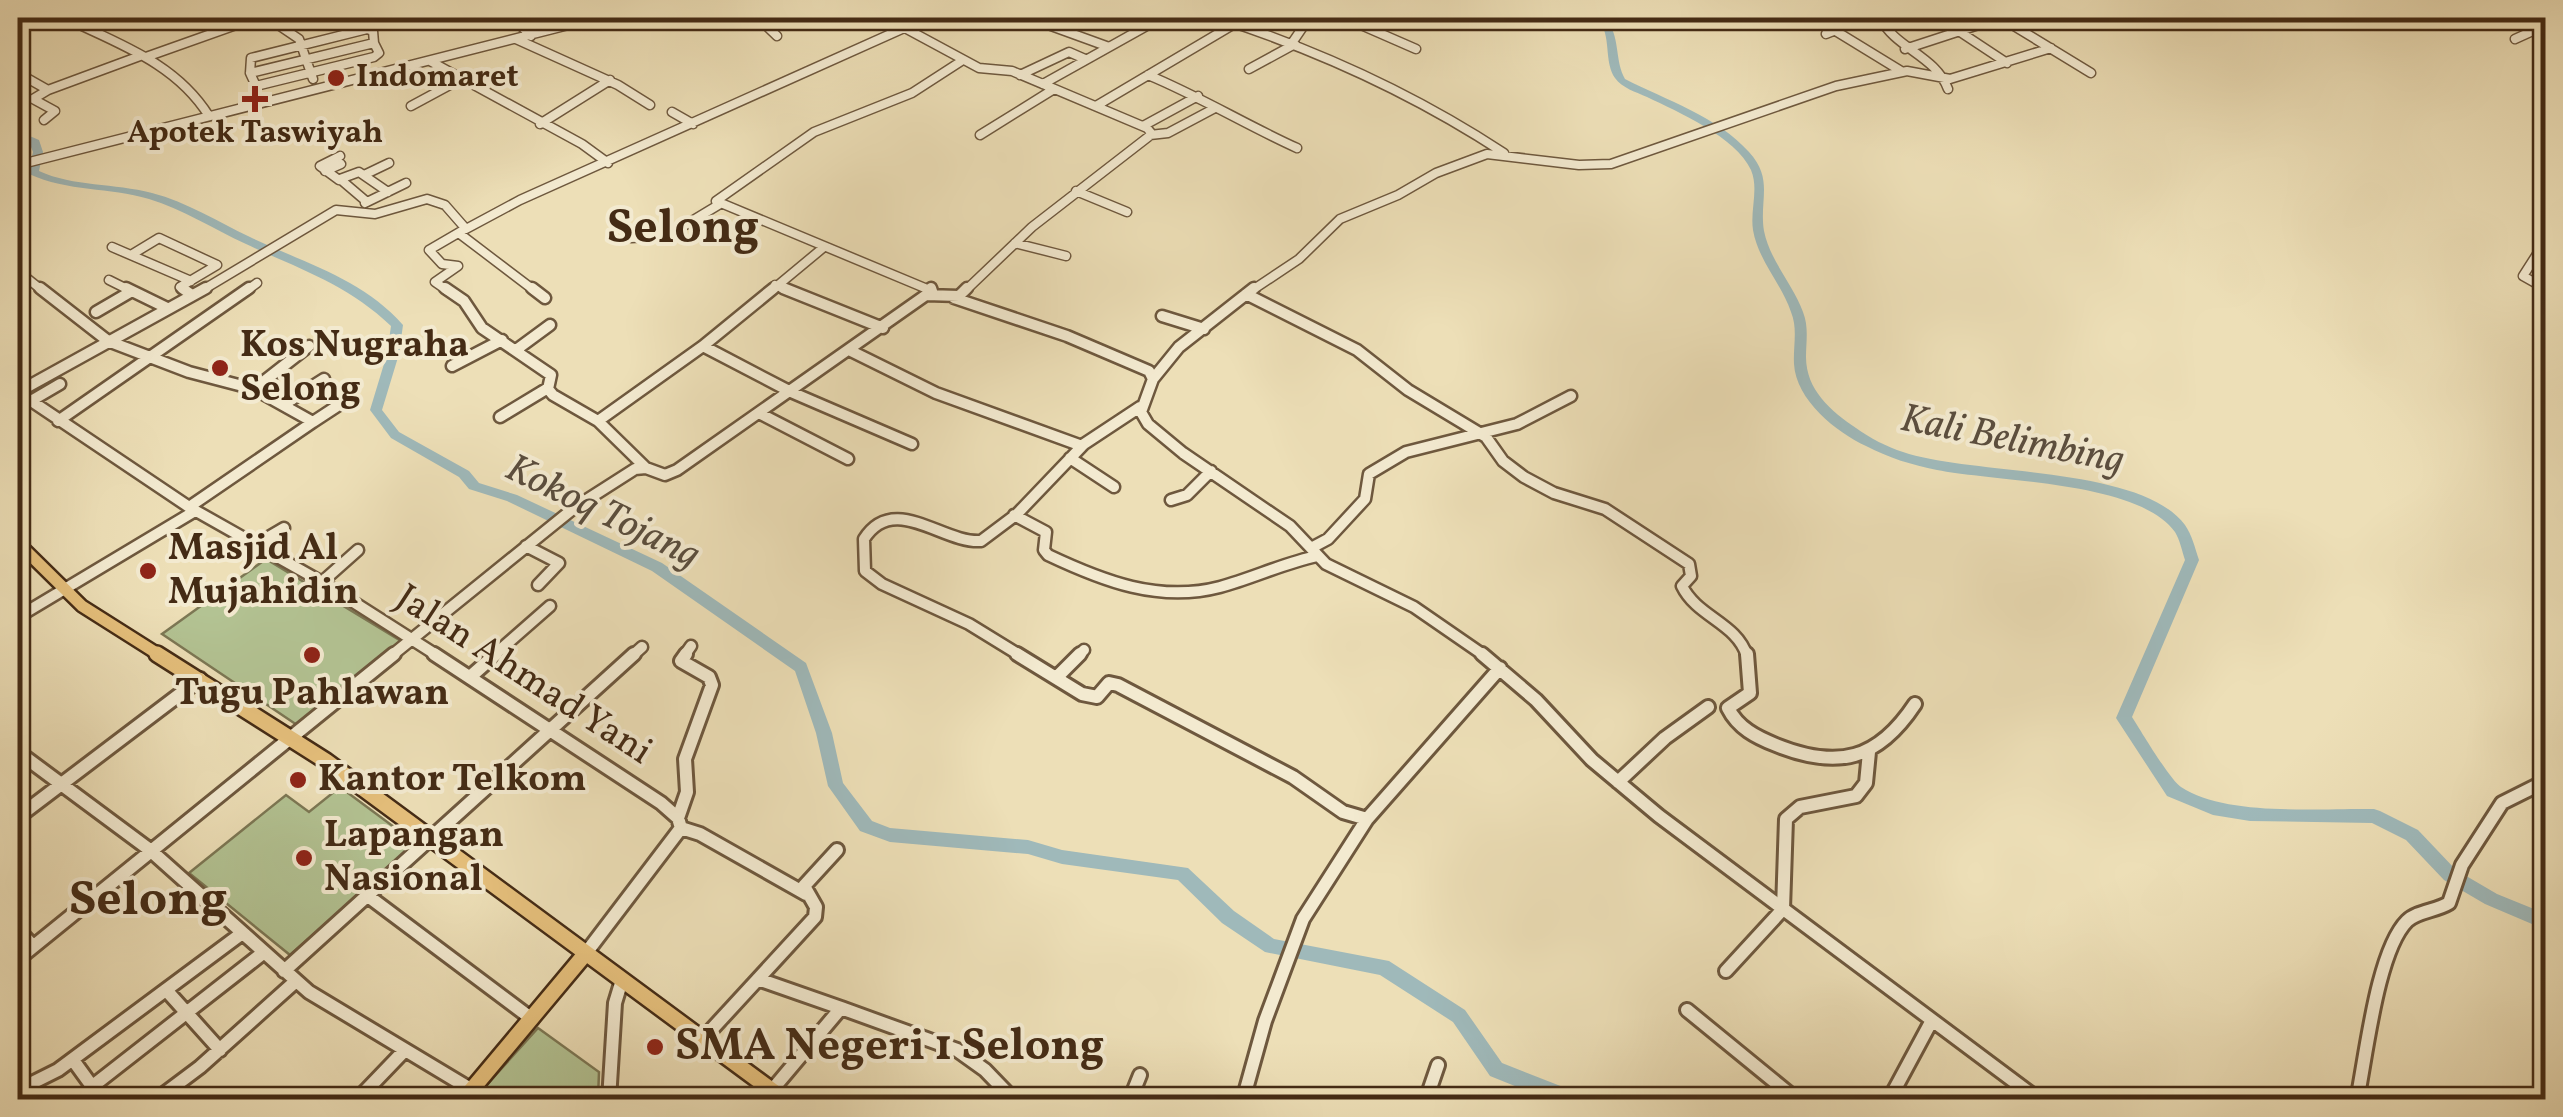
<svg xmlns="http://www.w3.org/2000/svg" width="2563" height="1117" font-family="Vollkorn,serif">
<style>
.green{fill:#b3c393;stroke:#7c7754;stroke-width:2.5}
.lines{fill:none;stroke-linecap:round;stroke-linejoin:round}
.river{fill:#9fb9ba;fill-rule:evenodd}
.minor-far2-casing{stroke:#6e583e;stroke-width:11}
.minor-far1-casing{stroke:#6e583e;stroke-width:15}
.minor-casing{stroke:#6e583e;stroke-width:18}
.major-far1-casing{stroke:#442b15;stroke-width:16}
.major-casing{stroke:#442b15;stroke-width:20}
.minor-far2{stroke:#f3ead0;stroke-width:8}
.minor-far1{stroke:#f3ead0;stroke-width:10}
.minor{stroke:#f3ead0;stroke-width:12}
.major-far1{stroke:#e6c07c;stroke-width:11}
.major{stroke:#e6c07c;stroke-width:15}
.poi-dot{fill:#8f2418;stroke:#f3ead0;stroke-width:4}
.labels{text-anchor:middle;dominant-baseline:central;stroke-width:8;stroke-linejoin:round;paint-order:stroke}
.far-poi-label{font-size:32px;font-weight:bold;fill:#442b15;stroke:#f3ead0;text-anchor:start}
.poi-label{font-size:38px;font-weight:bold;fill:#442b15;stroke:#f3ead0;text-anchor:start}
.street-label{font-size:38px;fill:#442b15;stroke:#f3ead0}
.water-label{font-size:40px;font-style:italic;fill:#5b4e3e;stroke:#f3ead0}
.near-poi-label{font-size:45px;font-weight:bold;fill:#442b15;stroke:#f3ead0;text-anchor:start}
.district-label{font-size:48px;font-weight:bold;fill:#442b15;stroke:#f3ead0}
.near-quarter-label{font-size:50px;font-weight:bold;fill:#442b15;stroke:#f3ead0}
</style>
<rect width="100%" height="100%" fill="#eddfb7"/>
<filter id="stains"><feTurbulence type="fractalNoise" baseFrequency=".002" numOctaves="4"/><feColorMatrix values="0 0 0 0 .2 0 0 0 0 .09 0 0 0 0 .02 0 0 0 .5 -.17"/></filter>
<radialGradient id="worn" r=".72"><stop offset=".6" stop-color="#630" stop-opacity="0"/><stop offset="1" stop-color="#630" stop-opacity=".3"/></radialGradient>
<!-- green -->
<path class="green" d="M 266,559 L 401,641 L 297,725 L 162,634 Z
M 340,787 L 417,844 L 290,955 L 189,873 L 286,795 L 309,812 Z
M 538,1028 L 599,1072 L 598,1099 L 473,1100 Z"/>
<g class="lines">
<!-- river -->
<path class="river" d="M 1505,18 L 1609,23 C 1620,41 1615,61 1625,79 C 1666,100 1718,117 1749,152 C 1774,179 1759,200 1764,231 C 1770,261 1793,284 1803,312 C 1809,327 1806,342 1806,357 C 1806,390 1831,411 1856,428 C 1870,438 1887,447 1903,452 C 1974,476 2140,465 2185,525 C 2192,535 2195,548 2199,560 L 2132,717 C 2141,731 2170,780 2181,787 C 2226,817 2320,808 2374,809 L 2380,811 L 2418,830 L 2456,870 L 2497,894 L 2546,914 L 2546,930 L 2485,904 L 2444,880 L 2406,840 L 2372,823 L 2250,821 L 2213,815 L 2167,796 L 2116,718 L 2185,560 C 2182,551 2180,540 2175,532 C 2138,481 1997,482 1937,470 C 1912,465 1889,458 1866,446 C 1836,432 1796,400 1794,364 C 1793,346 1798,329 1791,312 C 1781,283 1758,260 1753,230 C 1750,210 1759,189 1751,170 C 1736,137 1678,112 1647,97 C 1636,92 1622,88 1615,78 C 1605,63 1610,44 1603,27 C 1572,24 1533,31 1505,18 Z
M 18,131 L 39,140 L 43,152 L 39,171 C 74,187 114,183 152,193 C 187,202 218,222 250,237 C 304,263 363,279 403,325 L 399,354 L 382,410 L 399,432 L 469,471 L 479,483 L 517,495 L 662,563 L 806,663 L 832,733 L 843,783 L 872,821 L 890,828 L 1028,840 L 1062,850 L 1188,868 L 1234,911 L 1274,939 L 1389,961 L 1465,1010 L 1502,1063 L 1581,1094 L 1584,1100 L 1550,1100 L 1490,1076 L 1453,1022 L 1380,975 L 1265,952 L 1222,923 L 1178,880 L 1062,864 L 1028,854 L 890,842 L 860,831 L 828,786 L 816,733 L 795,671 L 652,571 L 507,501 L 469,489 L 459,477 L 391,438 L 370,410 L 387,354 L 391,326 C 347,284 299,269 246,244 C 213,229 183,209 149,199 C 109,187 68,192 29,174 L 28,172 L 33,152 L 29,142 L 18,137 Z"/>
<!-- minor-far2 casing -->
<g class="minor-far2-casing">
<path id="minor-far2" d="M 65,18 C 119,44 176,63 209,116
M 268,18 L 299,39 L 313,79
M 502,18 L 521,26 L 531,36
M 758,18 L 777,36
M 876,18 L 903,26
M 914,18 L 903,27 L 979,68 L 1012,71 L 1147,128 L 1152,134 L 1032,227 L 965,291
M 1029,18 L 1109,47
M 1218,18 C 1320,51 1414,94 1504,153
M 1345,18 L 1416,49
M 1880,18 C 1896,49 1935,55 1948,89
M 1939,18 L 2007,63
M 2001,18 L 2091,73
M 1821,22 L 1901,71
M 18,26 L 40,18
M 367,29 L 373,31 L 374,43 L 250,73 L 251,58 Z
M 1826,34 L 1851,24 L 1928,18
M 516,39 L 618,85 L 650,105
M 2515,39 L 2546,25
M 1292,43 L 1309,18
M 1905,49 L 2000,18
M 146,57 L 256,18
M 430,61 L 582,144 L 608,163
M 1249,69 L 1295,44
M 18,73 L 48,90 L 140,56
M 250,73 L 256,86 L 374,57 L 379,53 L 374,43
M 1020,75 L 1069,52 L 1085,59
M 1148,75 C 1199,96 1246,125 1297,148
M 1043,84 L 1161,18
M 411,106 L 461,79
M 1096,106 L 1236,23
M 672,112 L 693,124
M 44,120 L 55,111 L 33,99 L 48,90
M 540,124 L 610,80
M 1143,126 L 1198,96
M 980,135 L 1054,89
M 1150,135 L 1168,133 L 1215,108
M 18,165 L 596,18
M 325,171 L 341,164
M 364,175 L 389,163
M 339,180 L 320,166 L 340,156
M 1076,191 L 1127,212
M 367,202 L 340,179 L 359,172 L 388,192
M 365,203 L 406,183
M 460,234 L 535,291
M 631,238 L 667,236 L 720,204
M 2546,240 L 2523,276 L 2546,289
M 1015,243 L 1066,256
M 112,247 L 191,281
M 131,255 L 159,238 L 217,265
M 18,271 L 43,291
M 109,280 L 131,291
M 775,285 L 789,291
M 186,291 L 180,287 L 217,265
M 201,291 L 336,210 L 375,214 L 427,199 L 445,205 L 466,229 L 520,200 L 904,28
M 246,291 L 257,283
M 448,291 L 435,282 L 458,266 L 442,264 L 429,250 L 465,229
M 771,291 L 824,247
M 932,291 L 716,201 L 814,132 L 912,93 L 963,60
M 1251,291 L 1299,259 L 1340,219 L 1398,195 L 1436,173 L 1487,154 L 1579,165 L 1611,164 L 1836,86 L 1907,71 L 1950,79 L 2051,48"/>
</g>
<!-- minor-far1 casing -->
<g class="minor-far1-casing">
<path id="minor-far1" d="M 40,288 L 108,341 L 189,372 L 254,389 L 313,422 L 189,507
M 126,288 L 167,308
M 182,288 L 192,295
M 445,288 L 464,301 L 482,328 L 551,375 L 548,389 L 553,395 L 598,421 L 646,468
M 532,288 L 545,298
M 783,288 L 883,328
M 931,288 L 933,294
M 2545,288 L 2546,321
M 1246,294 L 1357,350 L 1408,390 L 1486,437 L 1503,461 L 1524,477 L 1554,493 L 1605,509 L 1689,564 L 1691,576 L 1682,586 C 1697,617 1737,623 1747,656
M 954,298 L 1067,336 L 1149,371 L 1153,379 L 1141,412 L 1148,424 L 1183,453 L 1290,526 L 1326,564 L 1414,607 L 1485,656
M 96,312 L 132,291
M 1162,316 L 1204,329
M 703,346 L 791,392 L 912,444
M 516,350 L 550,325
M 851,351 L 936,393 L 1082,446
M 452,366 L 502,340
M 1153,379 L 1179,347 L 1254,288
M 254,389 L 309,346
M 18,392 L 206,288
M 18,392 L 189,507 L 322,582 L 438,656
M 31,401 L 60,384
M 283,405 L 324,379
M 759,413 L 848,459
M 500,417 L 548,388
M 58,421 L 249,288
M 598,421 L 703,346 L 774,288
M 313,422 L 345,401
M 1070,458 L 1114,487
M 1171,500 L 1187,495 L 1211,471
M 1014,515 L 1046,532 L 1044,550 L 1048,555 C 1103,581 1159,603 1220,587 C 1253,578 1284,563 1317,556
M 255,545 L 284,528
M 526,546 L 559,563 L 538,585
M 1313,547 L 1328,539 L 1365,499 L 1369,474 L 1406,452 L 1517,424 L 1571,396
M 322,582 L 358,550
M 18,617 L 195,511
M 391,656 L 574,508 L 635,469 L 646,468 L 665,475 L 677,470 L 926,295 L 959,296 L 967,288
M 493,656 L 550,606
M 632,656 L 642,647
M 684,656 L 691,646
M 1021,656 L 969,624 L 882,584 L 865,571 L 864,539 C 894,492 943,544 981,541 L 1017,514 L 1084,444 L 1140,407
M 1078,656 L 1084,650"/>
</g>
<!-- minor casing -->
<g class="minor-casing">
<path id="minor" d="M 434,654 L 661,803 L 678,818 L 681,828
M 1017,654 L 1082,694 L 1097,697 L 1109,683 L 1118,685 L 1293,777 L 1343,812 L 1367,819 L 1500,668
M 1482,654 L 1536,700 L 1592,760 L 1659,816 L 2039,1100
M 1747,654 L 1750,693 L 1728,708 C 1738,728 1756,737 1776,745 C 1838,770 1878,760 1915,704
M 470,677 L 496,654
M 1057,677 L 1080,654
M 18,752 L 150,850 L 309,992 L 472,1090
M 1618,782 L 1665,738 L 1708,707
M 18,817 L 200,679
M 678,818 L 687,792 L 685,759 L 712,685 L 709,677 L 681,661 L 686,654
M 681,828 L 700,834 L 806,894
M 368,896 L 532,1019
M 18,930 L 33,946
M 586,953 L 681,828
M 18,959 L 394,654
M 284,971 L 634,654
M 1726,971 L 1783,909 L 1786,819 L 1800,807 L 1856,796 L 1866,783 L 1869,752
M 758,979 L 841,1008
M 167,991 L 220,1050
M 1687,1010 L 1797,1100
M 702,1040 L 815,917 L 816,907 L 804,886 L 837,850
M 73,1060 L 102,1100
M 94,1085 L 263,953
M 18,1090 L 58,1070 L 241,934
M 772,1090 L 841,1008 L 957,1050 L 985,1070 L 1014,1100
M 156,1100 L 200,1067 L 296,981
M 357,1100 L 404,1051
M 609,1100 L 615,1003 L 622,980
M 1130,1100 L 1140,1075
M 1243,1100 L 1265,1021 L 1303,919 L 1367,819
M 1426,1100 L 1438,1065
M 1889,1100 L 1931,1022
M 2357,1100 C 2366,1057 2377,951 2407,921 C 2417,911 2436,911 2449,903 L 2462,865 L 2502,803 L 2546,781"/>
</g>
<!-- major-far1 casing -->
<g class="major-far1-casing">
<path id="major-far1" d="M 18,543 L 82,606 L 161,656"/>
</g>
<!-- major casing -->
<g class="major-casing">
<path id="major" d="M 157,654 L 326,761 L 785,1100
M 463,1100 L 586,953"/>
</g>
<!-- minor-far2 -->
<use href="#minor-far2" class="minor-far2"/>
<!-- minor-far1 -->
<use href="#minor-far1" class="minor-far1"/>
<!-- minor -->
<use href="#minor" class="minor"/>
<!-- major-far1 -->
<use href="#major-far1" class="major-far1"/>
<!-- major -->
<use href="#major" class="major"/>
</g>
<!-- markers -->
<g class="poi-dot">
<circle cx="336" cy="78" r="10"/>
<path d="M250 84h10v10h10v10h-10v10h-10v-10h-10v-10h10z"/>
<circle cx="220" cy="368" r="10"/>
<circle cx="148" cy="571" r="10"/>
<circle cx="312" cy="655" r="10"/>
<circle cx="298" cy="780" r="10"/>
<circle cx="304" cy="858" r="10"/>
<circle cx="655" cy="1047" r="10"/>
</g>
<g class="labels">
<!-- far-poi labels -->
<g class="far-poi-label">
<text x="356" y="78">Indomaret</text>
<text x="255" y="134" text-anchor="middle">Apotek Taswiyah</text>
</g>
<!-- poi labels -->
<g class="poi-label">
<text x="240" y="346">Kos Nugraha<tspan x="240" dy="44">Selong</tspan></text>
<text x="168" y="549">Masjid Al<tspan x="168" dy="44">Mujahidin</tspan></text>
<text x="312" y="694" text-anchor="middle">Tugu Pahlawan</text>
<text x="318" y="780">Kantor Telkom</text>
<text x="324" y="836">Lapangan<tspan x="324" dy="44">Nasional</tspan></text>
</g>
<!-- street labels -->
<g class="street-label">
<text transform="translate(523 676) rotate(33)">Jalan Ahmad Yani</text>
</g>
<!-- water labels -->
<g class="water-label">
<text transform="translate(2012 441) rotate(11)">Kali Belimbing</text>
<text transform="translate(602 513) rotate(26)">Kokoq Tojang</text>
</g>
<!-- near-poi labels -->
<g class="near-poi-label">
<text x="675" y="1047">SMA Negeri 1 Selong</text>
</g>
<!-- district labels -->
<g class="district-label">
<text x="683" y="229">Selong</text>
</g>
<!-- near-quarter labels -->
<g class="near-quarter-label">
<text x="148" y="901">Selong</text>
</g>
</g>
<!-- margin -->
<rect width="2563" height="1117" fill="none" stroke="#eddfb7" stroke-width="60"/>
<rect x="20" y="20" width="2523" height="1077" fill="none" stroke="#442b15" stroke-width="5"/>
<rect x="30" y="30" width="2503" height="1057" fill="none" stroke="#442b15" stroke-width="2.5"/>
<rect width="100%" height="100%" filter="url(#stains)"/>
<rect width="100%" height="100%" fill="url(#worn)"/>
</svg>
